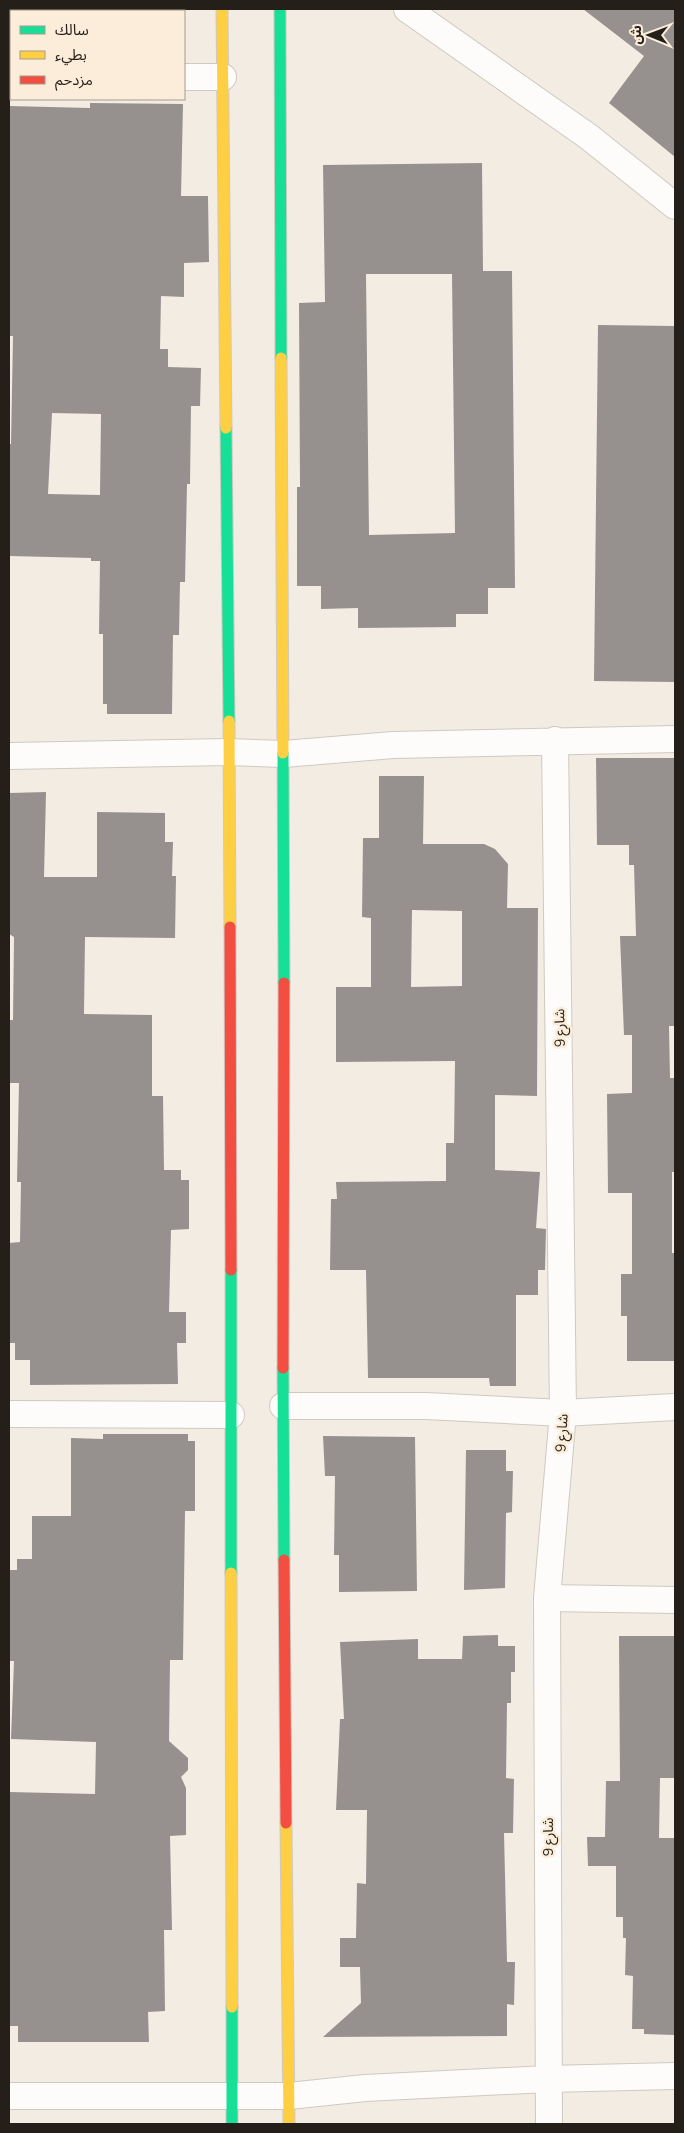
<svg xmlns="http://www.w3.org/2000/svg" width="684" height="2133" font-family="Manrope,'Noto Sans Arabic',sans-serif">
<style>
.building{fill:#96918f;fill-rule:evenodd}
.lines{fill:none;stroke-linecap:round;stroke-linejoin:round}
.street-casing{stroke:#cfc9c1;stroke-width:28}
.fast-casing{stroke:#cfc9c1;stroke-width:13}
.slow-casing{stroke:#cfc9c1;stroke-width:13}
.jam-casing{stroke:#cfc9c1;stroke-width:13}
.street{stroke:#fdfcfb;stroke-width:26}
.fast{stroke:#16e098;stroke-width:11}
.slow{stroke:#ffcf43;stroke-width:11}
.jam{stroke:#f24e42;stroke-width:11}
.labels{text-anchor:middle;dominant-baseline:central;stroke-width:5;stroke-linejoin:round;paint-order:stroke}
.street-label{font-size:14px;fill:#241f18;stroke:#fbedda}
</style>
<rect width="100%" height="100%" fill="#f3ece2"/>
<!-- building -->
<path class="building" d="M 583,9 L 675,9 L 675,157 L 609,103 L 644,56 Z
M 90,103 L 183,104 L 181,196 L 208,196 L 209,262 L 184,263 L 184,297 L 161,296 L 160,349 L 168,349 L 168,367 L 201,368 L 200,406 L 191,406 L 190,484 L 187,484 L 185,582 L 180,582 L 179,635 L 173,635 L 172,714 L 107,714 L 107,704 L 103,704 L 103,634 L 99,634 L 100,561 L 91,561 L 91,558 L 9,556 L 9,444 L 11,444 L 13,336 L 9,336 L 9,106 L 90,108 ZM 52,413 L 101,414 L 100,495 L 48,494 Z
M 482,163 L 483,271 L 512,271 L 515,588 L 488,588 L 488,614 L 456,614 L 456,627 L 358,628 L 358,608 L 321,609 L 321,586 L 297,586 L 297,487 L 300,487 L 299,303 L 325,302 L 323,165 ZM 366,274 L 452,274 L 455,533 L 369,535 Z
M 598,325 L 675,326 L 675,682 L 594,681 Z
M 596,758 L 675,758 L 675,1026 L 669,1026 L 670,1078 L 675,1078 L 675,1172 L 672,1172 L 672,1253 L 675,1253 L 675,1361 L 627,1361 L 627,1316 L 621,1316 L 621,1274 L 632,1274 L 632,1193 L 608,1193 L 607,1094 L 632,1093 L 632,1035 L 624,1035 L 620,936 L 636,936 L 634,865 L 629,865 L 629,845 L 597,845 Z
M 379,776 L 424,776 L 423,844 L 484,844 L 495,849 L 508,864 L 507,908 L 538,908 L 537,1096 L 495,1095 L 495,1170 L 540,1172 L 536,1228 L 546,1229 L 545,1270 L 538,1270 L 538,1295 L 516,1295 L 516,1386 L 490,1386 L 489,1378 L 368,1378 L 366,1270 L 330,1270 L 331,1199 L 337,1199 L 336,1182 L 446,1181 L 446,1143 L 454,1143 L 455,1061 L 336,1062 L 336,987 L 371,987 L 371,918 L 362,917 L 363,838 L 379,838 ZM 412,910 L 462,911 L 462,986 L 411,987 Z
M 46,792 L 44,877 L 97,877 L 97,812 L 165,813 L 165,842 L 173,842 L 172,876 L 176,876 L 175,938 L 85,937 L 84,1014 L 152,1015 L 152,1096 L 163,1096 L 164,1170 L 181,1170 L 181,1180 L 189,1180 L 189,1229 L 171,1230 L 169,1312 L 186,1312 L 186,1343 L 177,1343 L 178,1384 L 30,1385 L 30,1360 L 15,1360 L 15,1343 L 9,1343 L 9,1243 L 20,1242 L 21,1182 L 17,1182 L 19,1083 L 9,1083 L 9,1020 L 13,1020 L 14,937 L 9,934 L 9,793 Z
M 103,1434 L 188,1434 L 188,1441 L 195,1441 L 195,1511 L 185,1511 L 183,1660 L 170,1660 L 169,1741 L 188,1758 L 188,1770 L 181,1777 L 186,1788 L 186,1835 L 170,1836 L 172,1930 L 164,1930 L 165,2011 L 148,2012 L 149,2042 L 18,2042 L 18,2026 L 9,2026 L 9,1792 L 95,1794 L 96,1742 L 11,1739 L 14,1661 L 9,1661 L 9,1570 L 17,1570 L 17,1559 L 32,1559 L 32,1516 L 71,1516 L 71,1438 L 103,1439 Z
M 323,1436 L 415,1437 L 417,1591 L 339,1592 L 339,1555 L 334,1555 L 335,1476 L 325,1476 Z
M 466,1450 L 506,1450 L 506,1471 L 513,1471 L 512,1512 L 506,1513 L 505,1588 L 464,1590 Z
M 498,1635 L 498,1646 L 515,1646 L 515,1672 L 511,1672 L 511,1703 L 507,1703 L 506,1778 L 514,1779 L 513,1833 L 504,1833 L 507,1962 L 515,1962 L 514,2005 L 507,2004 L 507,2036 L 323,2037 L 361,2003 L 360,1967 L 340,1967 L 340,1938 L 356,1938 L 357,1883 L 366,1884 L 367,1810 L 336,1810 L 340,1719 L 344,1719 L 340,1642 L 418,1639 L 418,1659 L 462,1659 L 463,1636 Z
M 619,1636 L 675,1636 L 675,1778 L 660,1778 L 659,1838 L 675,1838 L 675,2035 L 644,2034 L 644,2029 L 632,2029 L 633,1976 L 625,1975 L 626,1938 L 623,1938 L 623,1917 L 616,1917 L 616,1866 L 588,1866 L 587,1837 L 605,1837 L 606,1781 L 620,1781 Z"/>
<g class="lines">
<!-- street casing -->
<g class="street-casing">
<path id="street" d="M 407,9 L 589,137 L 675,206
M 9,72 L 11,72
M 184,77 L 223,77
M 9,756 L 228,752 L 284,754 L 393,745 L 675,739
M 283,1406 L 426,1406 L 563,1413 L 675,1407
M 9,1414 L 231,1415
M 547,1598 L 675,1600
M 9,2096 L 289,2096 L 365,2088 L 547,2079 L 675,2076
M 549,2124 L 547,1598 L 563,1413 L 555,740"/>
</g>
<!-- fast casing -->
<g class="fast-casing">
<path id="fast" d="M 280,9 L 281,358
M 226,428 L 229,721
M 283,753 L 284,983
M 231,1270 L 231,1573
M 283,1368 L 284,1560
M 232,2007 L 232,2124"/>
</g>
<!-- slow casing -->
<g class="slow-casing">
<path id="slow" d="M 222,9 L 226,428
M 281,358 L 283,753
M 229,721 L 230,927
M 231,1573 L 232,2007
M 286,1823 L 289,2124"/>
</g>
<!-- jam casing -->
<g class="jam-casing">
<path id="jam" d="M 230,927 L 231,1270
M 283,1368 L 284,983
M 284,1560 L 286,1823"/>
</g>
<!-- street -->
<use href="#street" class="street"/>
<!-- fast -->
<use href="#fast" class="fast"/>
<!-- slow -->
<use href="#slow" class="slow"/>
<!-- jam -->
<use href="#jam" class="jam"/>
</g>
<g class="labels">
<!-- street labels -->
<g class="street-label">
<text transform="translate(559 1028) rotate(-91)">شارع 9</text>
<text transform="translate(561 1433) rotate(-86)">شارع 9</text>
<text transform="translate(547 1837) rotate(-90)">شارع 9</text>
</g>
</g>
<!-- border -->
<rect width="684" height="2133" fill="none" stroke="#241f18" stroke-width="20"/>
<!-- legend -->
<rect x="10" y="10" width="175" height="90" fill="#fbedda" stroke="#a59b8c"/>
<rect x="20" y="26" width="25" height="8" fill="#16e098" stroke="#a59b8c"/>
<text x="55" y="35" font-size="15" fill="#241f18">سالك</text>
<rect x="20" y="51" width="25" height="8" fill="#ffcf43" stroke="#a59b8c"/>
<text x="55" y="60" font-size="15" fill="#241f18">بطيء</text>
<rect x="20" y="76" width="25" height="8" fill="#f24e42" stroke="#a59b8c"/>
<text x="55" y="85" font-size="15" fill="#241f18">مزدحم</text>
<!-- north arrow -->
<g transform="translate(649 35) rotate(271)" stroke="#fbedda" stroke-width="4" paint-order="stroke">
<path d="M0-4L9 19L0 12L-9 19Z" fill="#241f18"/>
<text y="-8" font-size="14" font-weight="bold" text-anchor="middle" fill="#241f18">ش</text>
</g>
</svg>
